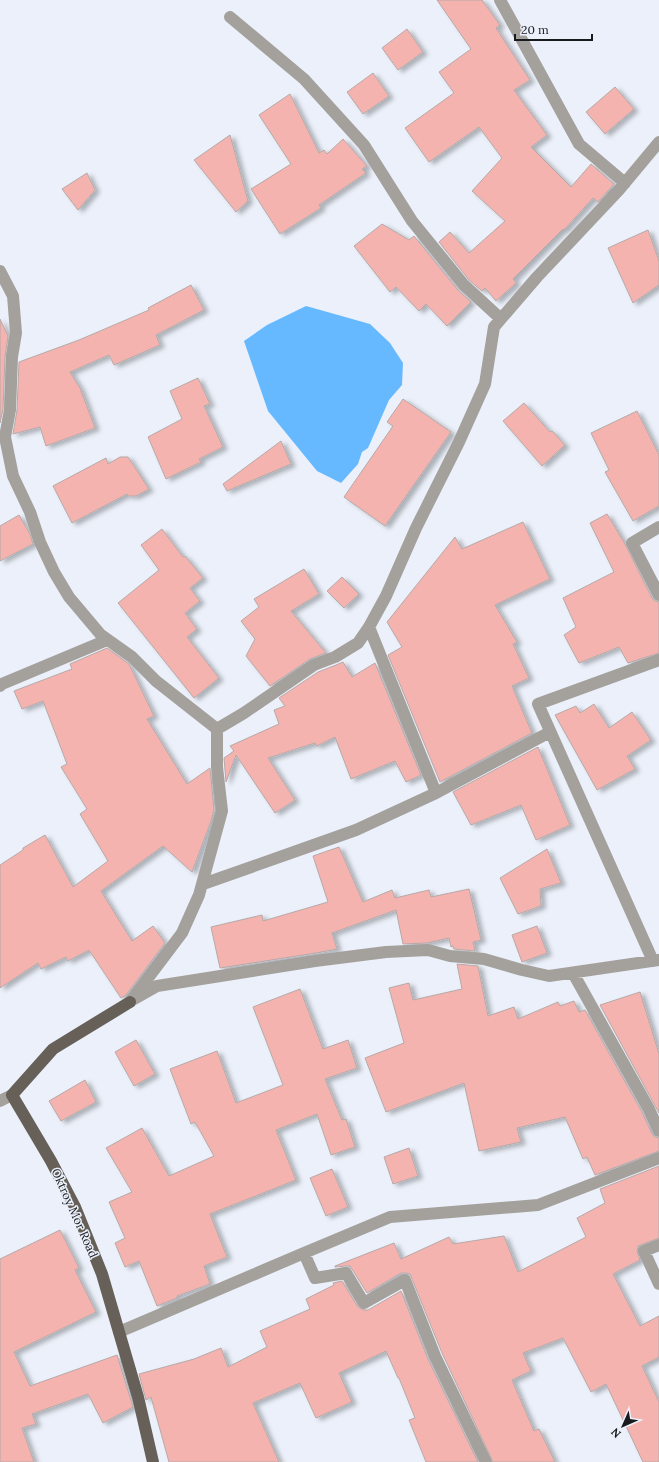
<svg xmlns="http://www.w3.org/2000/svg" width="659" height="1462" font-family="Lora,serif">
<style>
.water{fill:#67b9ff}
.building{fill:#f5b3af;stroke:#b6a9a8;filter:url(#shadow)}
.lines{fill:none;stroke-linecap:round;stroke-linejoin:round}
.minor{stroke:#a4a19d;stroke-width:12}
.major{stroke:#666059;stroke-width:12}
.labels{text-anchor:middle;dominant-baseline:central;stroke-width:3;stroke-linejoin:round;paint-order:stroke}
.street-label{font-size:12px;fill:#181a1e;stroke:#ebf0fa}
</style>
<defs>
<filter id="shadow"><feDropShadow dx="4.5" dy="2.5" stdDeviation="2" flood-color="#0004"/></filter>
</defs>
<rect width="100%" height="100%" fill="#ebf0fa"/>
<!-- water -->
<path class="water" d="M 306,306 L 370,324 L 390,343 L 403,363 L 402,385 L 389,400 L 368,448 L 362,452 L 358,464 L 341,483 L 317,471 L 268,411 L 244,341 L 267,325 Z"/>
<!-- building -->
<path class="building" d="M 437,0 L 482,0 L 500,25 L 496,28 L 530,80 L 514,90 L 547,135 L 531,147 L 571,187 L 591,164 L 614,184 L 598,202 L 593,198 L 564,230 L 563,229 L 513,279 L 516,283 L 496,301 L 485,288 L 482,291 L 469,280 L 439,242 L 450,232 L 469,253 L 505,221 L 472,191 L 502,158 L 479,127 L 429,162 L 405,128 L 454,93 L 439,72 L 471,49 Z
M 407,29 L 423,52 L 398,70 L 382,48 Z
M 373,73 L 389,96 L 363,114 L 347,92 Z
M 615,87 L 634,109 L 605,134 L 586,112 Z
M 290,94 L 319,153 L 324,150 L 327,154 L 343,139 L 367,166 L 362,169 L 366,173 L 319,205 L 321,208 L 280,234 L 251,189 L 291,164 L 259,115 Z
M 230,135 L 248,201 L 236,212 L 194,160 Z
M 87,173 L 95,190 L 78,210 L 62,189 Z
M 382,224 L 409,240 L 414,236 L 458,290 L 471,302 L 447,326 L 426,304 L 419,311 L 396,287 L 390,292 L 354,246 Z
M 648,230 L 659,261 L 659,285 L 633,303 L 608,248 Z
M 191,285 L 204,310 L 156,335 L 160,345 L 114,365 L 109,355 L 70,372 L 80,388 L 95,428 L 46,446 L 40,427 L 13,434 L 17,410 L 19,362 L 79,340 L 149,310 L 148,308 Z
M 0,319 L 8,336 L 5,357 L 3,409 L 0,423 Z
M 198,378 L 210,404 L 204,406 L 223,447 L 199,459 L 201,462 L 166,479 L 148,437 L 182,419 L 170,391 Z
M 403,399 L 451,432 L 385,526 L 344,497 L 393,426 L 387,422 Z
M 524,403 L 550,432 L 552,431 L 565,445 L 542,466 L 503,421 Z
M 637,411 L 659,455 L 659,506 L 633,521 L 605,472 L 609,470 L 591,433 Z
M 281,441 L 291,464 L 227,491 L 223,484 Z
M 120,457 L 128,457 L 149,489 L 136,496 L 128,496 L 127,494 L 72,523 L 53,486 L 106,458 L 108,464 Z
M 607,514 L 625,544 L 652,598 L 655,601 L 659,602 L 659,653 L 628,663 L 619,647 L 579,663 L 564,635 L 576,627 L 563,598 L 614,572 L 590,523 Z
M 19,515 L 30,534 L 33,544 L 0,561 L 0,526 Z
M 523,522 L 550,579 L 495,605 L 517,642 L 513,644 L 529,678 L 512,686 L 532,733 L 440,782 L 388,655 L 402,647 L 387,622 L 455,537 L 462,549 Z
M 162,529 L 183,557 L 185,556 L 203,578 L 190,588 L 200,601 L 185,613 L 197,629 L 187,637 L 219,678 L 194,698 L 118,603 L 159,570 L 141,545 Z
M 304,569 L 319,594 L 291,611 L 326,653 L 310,659 L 270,686 L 246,656 L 255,639 L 241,621 L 259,607 L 254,599 Z
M 342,577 L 359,594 L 344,608 L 327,591 Z
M 107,648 L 129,664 L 154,716 L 147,719 L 187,784 L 210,768 L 214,810 L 211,821 L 192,872 L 163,846 L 101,891 L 132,941 L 153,926 L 165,943 L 126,995 L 121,998 L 89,950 L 68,961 L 66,957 L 41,969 L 38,963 L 0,988 L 0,865 L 23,850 L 23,848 L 45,835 L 73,887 L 108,861 L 80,814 L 87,809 L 61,767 L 67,764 L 43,701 L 22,709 L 14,691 L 72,669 L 70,664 Z
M 343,662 L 352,677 L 375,663 L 421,775 L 406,782 L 395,761 L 351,779 L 335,737 L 317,746 L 315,743 L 268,758 L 295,800 L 275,813 L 236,755 L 226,782 L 224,758 L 234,751 L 230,746 L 279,724 L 274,710 L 285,706 L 279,698 L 318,672 L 336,665 Z
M 594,704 L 609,728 L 632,712 L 651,740 L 627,756 L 635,769 L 597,790 L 555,715 L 576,706 L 580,713 Z
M 538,747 L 570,825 L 536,840 L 521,805 L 471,825 L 453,792 Z
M 339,847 L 363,902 L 392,890 L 395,898 L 429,890 L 431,897 L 469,889 L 481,940 L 473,942 L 475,951 L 454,949 L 453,946 L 451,947 L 449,938 L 427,943 L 403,944 L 396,910 L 332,933 L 337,949 L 316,953 L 220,968 L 211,927 L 262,915 L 263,921 L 328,902 L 313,856 Z
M 547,849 L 561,883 L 540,889 L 541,906 L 518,914 L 500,878 Z
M 537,926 L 547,953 L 522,962 L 512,935 Z
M 457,964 L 478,966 L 488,1016 L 514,1007 L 518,1019 L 558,1002 L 560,1006 L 574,1001 L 579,1012 L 585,1010 L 642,1112 L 652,1134 L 655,1137 L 659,1138 L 659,1151 L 595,1175 L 587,1157 L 583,1159 L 565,1117 L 517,1128 L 521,1142 L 479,1151 L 464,1083 L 386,1112 L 365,1058 L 404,1043 L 389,988 L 409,983 L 413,1000 L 462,989 Z
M 300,989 L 323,1049 L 348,1040 L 357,1068 L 325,1079 L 342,1120 L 346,1119 L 355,1147 L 331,1155 L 317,1114 L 276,1130 L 296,1180 L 210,1214 L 227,1257 L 204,1266 L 210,1284 L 177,1296 L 177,1298 L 157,1306 L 139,1261 L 125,1267 L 115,1243 L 125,1238 L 109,1202 L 132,1192 L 106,1148 L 142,1128 L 169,1176 L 214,1156 L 195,1122 L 191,1124 L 170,1069 L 217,1051 L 236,1103 L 283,1085 L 253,1007 Z
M 640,992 L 659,1054 L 659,1113 L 600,1005 Z
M 136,1040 L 155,1074 L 134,1086 L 115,1052 Z
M 85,1080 L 96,1102 L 61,1121 L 49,1101 Z
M 409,1148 L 418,1176 L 393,1184 L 384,1157 Z
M 659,1166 L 659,1238 L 638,1246 L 637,1251 L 640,1260 L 613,1274 L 640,1326 L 659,1316 L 659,1357 L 642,1366 L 659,1402 L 659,1462 L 643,1462 L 606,1384 L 591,1392 L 563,1338 L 523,1353 L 531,1371 L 512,1380 L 534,1431 L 539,1429 L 555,1462 L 493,1462 L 442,1353 L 410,1274 L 406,1273 L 401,1273 L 367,1293 L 350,1266 L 345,1266 L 335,1267 L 335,1266 L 394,1243 L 401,1259 L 449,1237 L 453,1244 L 504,1236 L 518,1272 L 586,1237 L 577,1218 L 605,1203 L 600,1189 Z
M 332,1169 L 348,1207 L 326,1216 L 310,1178 Z
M 60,1230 L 79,1268 L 75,1270 L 96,1312 L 14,1352 L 30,1386 L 117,1355 L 133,1407 L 103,1423 L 88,1394 L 32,1414 L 36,1424 L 22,1428 L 34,1462 L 0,1462 L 0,1259 Z
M 342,1281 L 358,1307 L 364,1310 L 368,1310 L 401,1291 L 428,1359 L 478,1462 L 426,1462 L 409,1420 L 415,1418 L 399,1378 L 398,1378 L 386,1351 L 339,1373 L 352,1402 L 316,1418 L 300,1383 L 253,1403 L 279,1462 L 169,1462 L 151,1397 L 146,1400 L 139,1374 L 194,1359 L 221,1348 L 228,1367 L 267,1347 L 260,1331 L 310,1309 L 306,1299 L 334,1285 L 333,1283 Z"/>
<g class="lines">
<!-- minor -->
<path class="minor" d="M 500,0 L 579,144 L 625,183
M 230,17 L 304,79 L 364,145 L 412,221 L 464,285 L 501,319
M 0,271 L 13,296 L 16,333 L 12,357 L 10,410 L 5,437 L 13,476 L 30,512 L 40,542 L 54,572 L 69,597 L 101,635 L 132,657 L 156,681 L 217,729 L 217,767 L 222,811 L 199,895 L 182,933 L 130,1002
M 659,527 L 632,543 L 659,595
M 0,686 L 2,684 L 107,640
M 217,729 L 244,713 L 314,665 L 335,657 L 358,643 L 369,627 L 386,596 L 416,528 L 459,442 L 485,384 L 494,327 L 537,277 L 619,190 L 659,142
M 436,793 L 550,732
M 203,884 L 356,830 L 436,793 L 369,627
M 653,961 L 538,704 L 659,660
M 573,973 L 649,1109 L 659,1131
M 134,999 L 157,986 L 315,961 L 386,952 L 428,950 L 450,956 L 484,959 L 522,970 L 549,976 L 659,960
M 0,1101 L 12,1095
M 659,1245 L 644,1251 L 659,1284
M 304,1253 L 390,1217 L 538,1205 L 659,1158
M 119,1332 L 304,1253 L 315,1278 L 346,1273 L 364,1303 L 405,1280 L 435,1356 L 486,1462"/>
<!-- major -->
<path class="major" d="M 130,1002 L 53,1049 L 12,1095 L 51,1161 L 75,1207 L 102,1274 L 138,1397 L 153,1462"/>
</g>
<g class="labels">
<!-- street labels -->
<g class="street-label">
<text transform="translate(75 1213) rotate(66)">Oktroy Mor Road</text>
</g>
</g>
<!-- north arrow -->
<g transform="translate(623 1426) rotate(225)" stroke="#ebf0fa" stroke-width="3" paint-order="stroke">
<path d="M0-3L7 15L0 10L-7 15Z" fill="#181a1e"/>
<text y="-6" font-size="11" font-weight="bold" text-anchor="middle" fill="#181a1e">N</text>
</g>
<!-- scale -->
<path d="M515 34v6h77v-6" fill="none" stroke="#181a1e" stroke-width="2"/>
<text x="521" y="34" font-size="12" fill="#181a1e" stroke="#ebf0fa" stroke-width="3" paint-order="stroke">20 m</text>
</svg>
